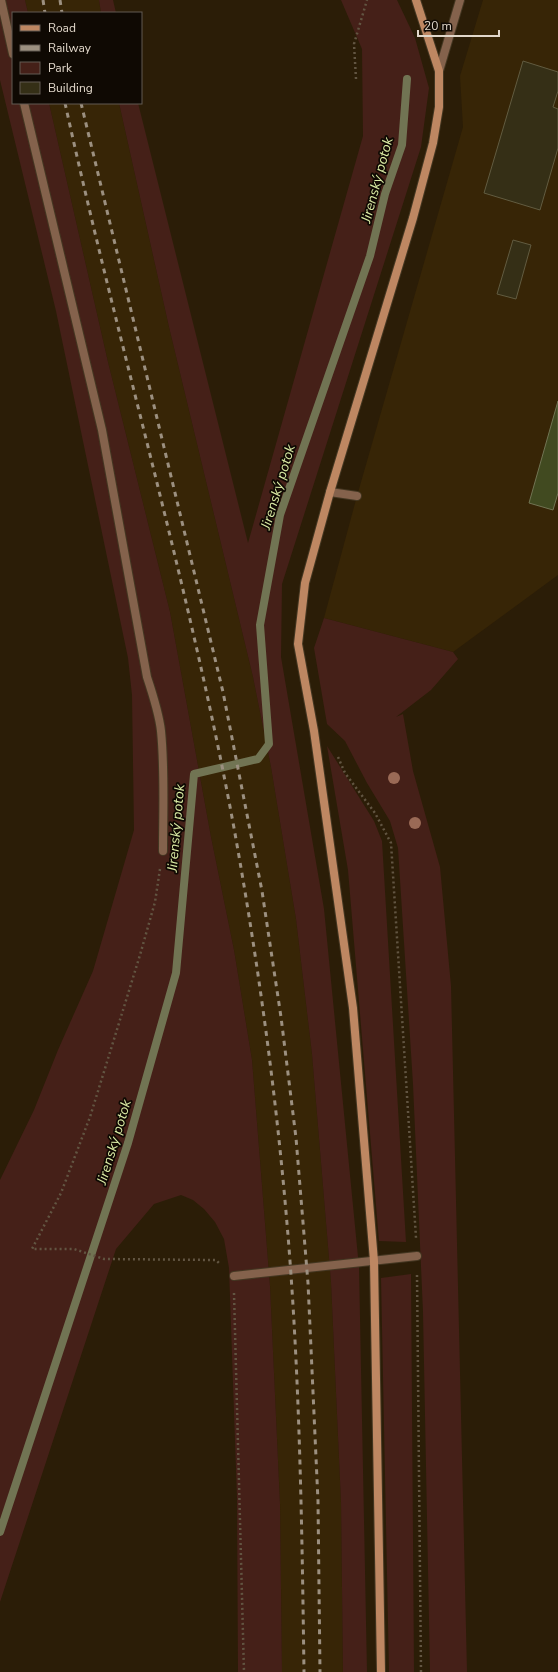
<svg xmlns="http://www.w3.org/2000/svg" width="558" height="1672" font-family="'Nunito Sans',sans-serif">
<style>
.built{fill:#372506}
.green{fill:#452018}
.water{fill:#414a20;stroke:#717453}
.lines{fill:none;stroke-linecap:round;stroke-linejoin:round}
.stream{stroke:#717453;stroke-width:8}
.building{fill:#352f16;stroke:#625c41}
.lane-casing{stroke:#443722;stroke-width:10}
.street-casing{stroke:#443722;stroke-width:10}
.secondary-casing{stroke:#443722;stroke-width:10}
.path{stroke:#625542;stroke-width:2.5;stroke-dasharray:2 3;stroke-linecap:butt}
.lane{stroke:#84624c;stroke-width:8}
.street{stroke:#84624c;stroke-width:8}
.secondary{stroke:#be8762;stroke-width:8}
.rail{stroke:#9c9080;stroke-width:3;stroke-dasharray:5 5;stroke-linecap:butt}
.tree{fill:#9a6a56}
.labels{text-anchor:middle;dominant-baseline:central;stroke-width:3.5;stroke-linejoin:round;paint-order:stroke}
.water-label{font-size:14px;font-style:italic;fill:#dceca5;stroke:#0f0903}
</style>
<rect width="100%" height="100%" fill="#2b1d07"/>
<!-- built -->
<path class="built" d="M 25,0 L 99,0 L 101,13 L 28,13 Z
M 483,0 L 558,0 L 558,575 L 453,652 L 324,618 L 357,496 L 463,127 L 460,76 Z
M 49,103 L 119,103 L 169,327 L 253,677 L 271,767 L 296,919 L 312,1054 L 331,1282 L 341,1502 L 343,1672 L 282,1672 L 280,1504 L 270,1286 L 252,1060 L 234,950 L 211,837 L 170,612 L 108,362 Z"/>
<!-- green -->
<path class="green" d="M 0,0 L 25,0 L 28,13 L 13,13 L 13,103 L 49,103 L 108,362 L 170,612 L 211,837 L 234,950 L 252,1060 L 270,1286 L 280,1504 L 282,1672 L 238,1672 L 237,1498 L 229,1268 L 224,1239 L 215,1222 L 204,1209 L 193,1200 L 181,1195 L 154,1204 L 116,1249 L 0,1602 L 0,1180 L 34,1110 L 58,1050 L 93,971 L 134,830 L 132,695 L 128,658 L 56,311 L 0,80 Z
M 99,0 L 113,0 L 116,13 L 101,13 Z
M 341,0 L 397,0 L 415,38 L 429,88 L 421,147 L 282,584 L 281,657 L 324,909 L 359,1267 L 367,1672 L 343,1672 L 341,1502 L 331,1282 L 312,1054 L 296,919 L 271,767 L 253,677 L 169,327 L 119,103 L 138,103 L 248,543 L 363,136 L 362,49 Z
M 324,618 L 453,652 L 458,659 L 431,690 L 396,717 L 403,714 L 413,771 L 440,867 L 451,986 L 467,1672 L 430,1672 L 423,1312 L 413,1084 L 398,848 L 390,821 L 367,783 L 345,741 L 327,724 L 314,648 Z
M 327,746 L 374,821 L 382,841 L 406,1242 L 379,1241 L 348,870 Z
M 411,1274 L 414,1672 L 389,1672 L 381,1278 Z"/>
<!-- water -->
<path class="water" d="M 558,401 L 558,493 L 553,510 L 529,503 Z"/>
<g class="lines">
<!-- stream -->
<path class="stream" d="M 0,1532 L 128,1143 L 176,973 L 194,774 L 258,759 L 269,744 L 260,625 L 280,515 L 370,256 L 385,194 L 402,145 L 407,79"/>
</g>
<!-- building -->
<path class="building" d="M 523,61 L 558,72 L 558,91 L 553,107 L 558,109 L 558,148 L 540,210 L 484,193 Z
M 513,240 L 531,245 L 516,299 L 497,294 Z"/>
<g class="lines">
<!-- lane casing -->
<g class="lane-casing">
<path id="lane" d="M 1,0 L 13,54
M 24,103 L 102,430 L 147,677 C 153,695 159,713 161,731 C 165,771 163,811 163,851
M 330,492 L 357,496
M 234,1276 L 417,1256"/>
</g>
<!-- street casing -->
<g class="street-casing">
<path id="street" d="M 439,71 L 460,0"/>
</g>
<!-- secondary casing -->
<g class="secondary-casing">
<path id="secondary" d="M 381,1672 L 374,1261 L 353,1008 L 314,731 L 298,644 L 305,583 L 330,492 L 413,218 L 433,143 L 439,107 L 439,71 L 416,0"/>
</g>
<!-- path -->
<path class="path" d="M 356,79 L 354,44 L 367,0
M 338,757 L 345,773 L 375,813 L 391,843 L 416,1238
M 160,869 L 155,902 L 140,955 L 90,1117 L 61,1193 L 32,1249 L 74,1249 L 104,1259 L 216,1260 L 220,1264
M 417,1275 L 421,1672
M 234,1293 L 244,1672"/>
<!-- lane -->
<use href="#lane" class="lane"/>
<!-- street -->
<use href="#street" class="street"/>
<!-- secondary -->
<use href="#secondary" class="secondary"/>
<!-- rail -->
<path class="rail" d="M 43,0 L 45,13
M 60,0 L 62,13
M 65,103 C 118,345 189,584 234,828 C 259,967 278,1107 289,1248 C 300,1389 302,1531 304,1672
M 81,103 L 223,692 L 262,891 L 281,1017 L 296,1138 L 308,1283 L 318,1501 L 320,1672"/>
</g>
<!-- trees -->
<g class="tree">
<circle cx="394" cy="778" r="6"/>
<circle cx="415" cy="823" r="6"/>
</g>
<g class="labels">
<!-- water labels -->
<g class="water-label">
<text transform="translate(377 180) rotate(-75)">Jirenský potok</text>
<text transform="translate(278 487) rotate(-73)">Jirenský potok</text>
<text transform="translate(176 828) rotate(-85)">Jirenský potok</text>
<text transform="translate(114 1142) rotate(-73)">Jirenský potok</text>
</g>
</g>
<!-- legend -->
<rect x="12" y="12" width="130" height="92" fill="#0f0903" stroke="#635b53"/>
<rect x="20" y="25" width="20" height="6" fill="#be8762" stroke="#635b53"/>
<text x="48" y="32" font-size="12" fill="#e1d7ca">Road</text>
<rect x="20" y="45" width="20" height="6" fill="#9c9080" stroke="#635b53"/>
<text x="48" y="52" font-size="12" fill="#e1d7ca">Railway</text>
<rect x="20" y="62" width="20" height="12" fill="#452018" stroke="#635b53"/>
<text x="48" y="72" font-size="12" fill="#e1d7ca">Park</text>
<rect x="20" y="82" width="20" height="12" fill="#352f16" stroke="#635b53"/>
<text x="48" y="92" font-size="12" fill="#e1d7ca">Building</text>
<!-- scale -->
<path d="M418 30v6h81v-6" fill="none" stroke="#e1d7ca" stroke-width="2"/>
<text x="424" y="30" font-size="12" fill="#e1d7ca" stroke="#0f0903" stroke-width="3" paint-order="stroke">20 m</text>
</svg>
